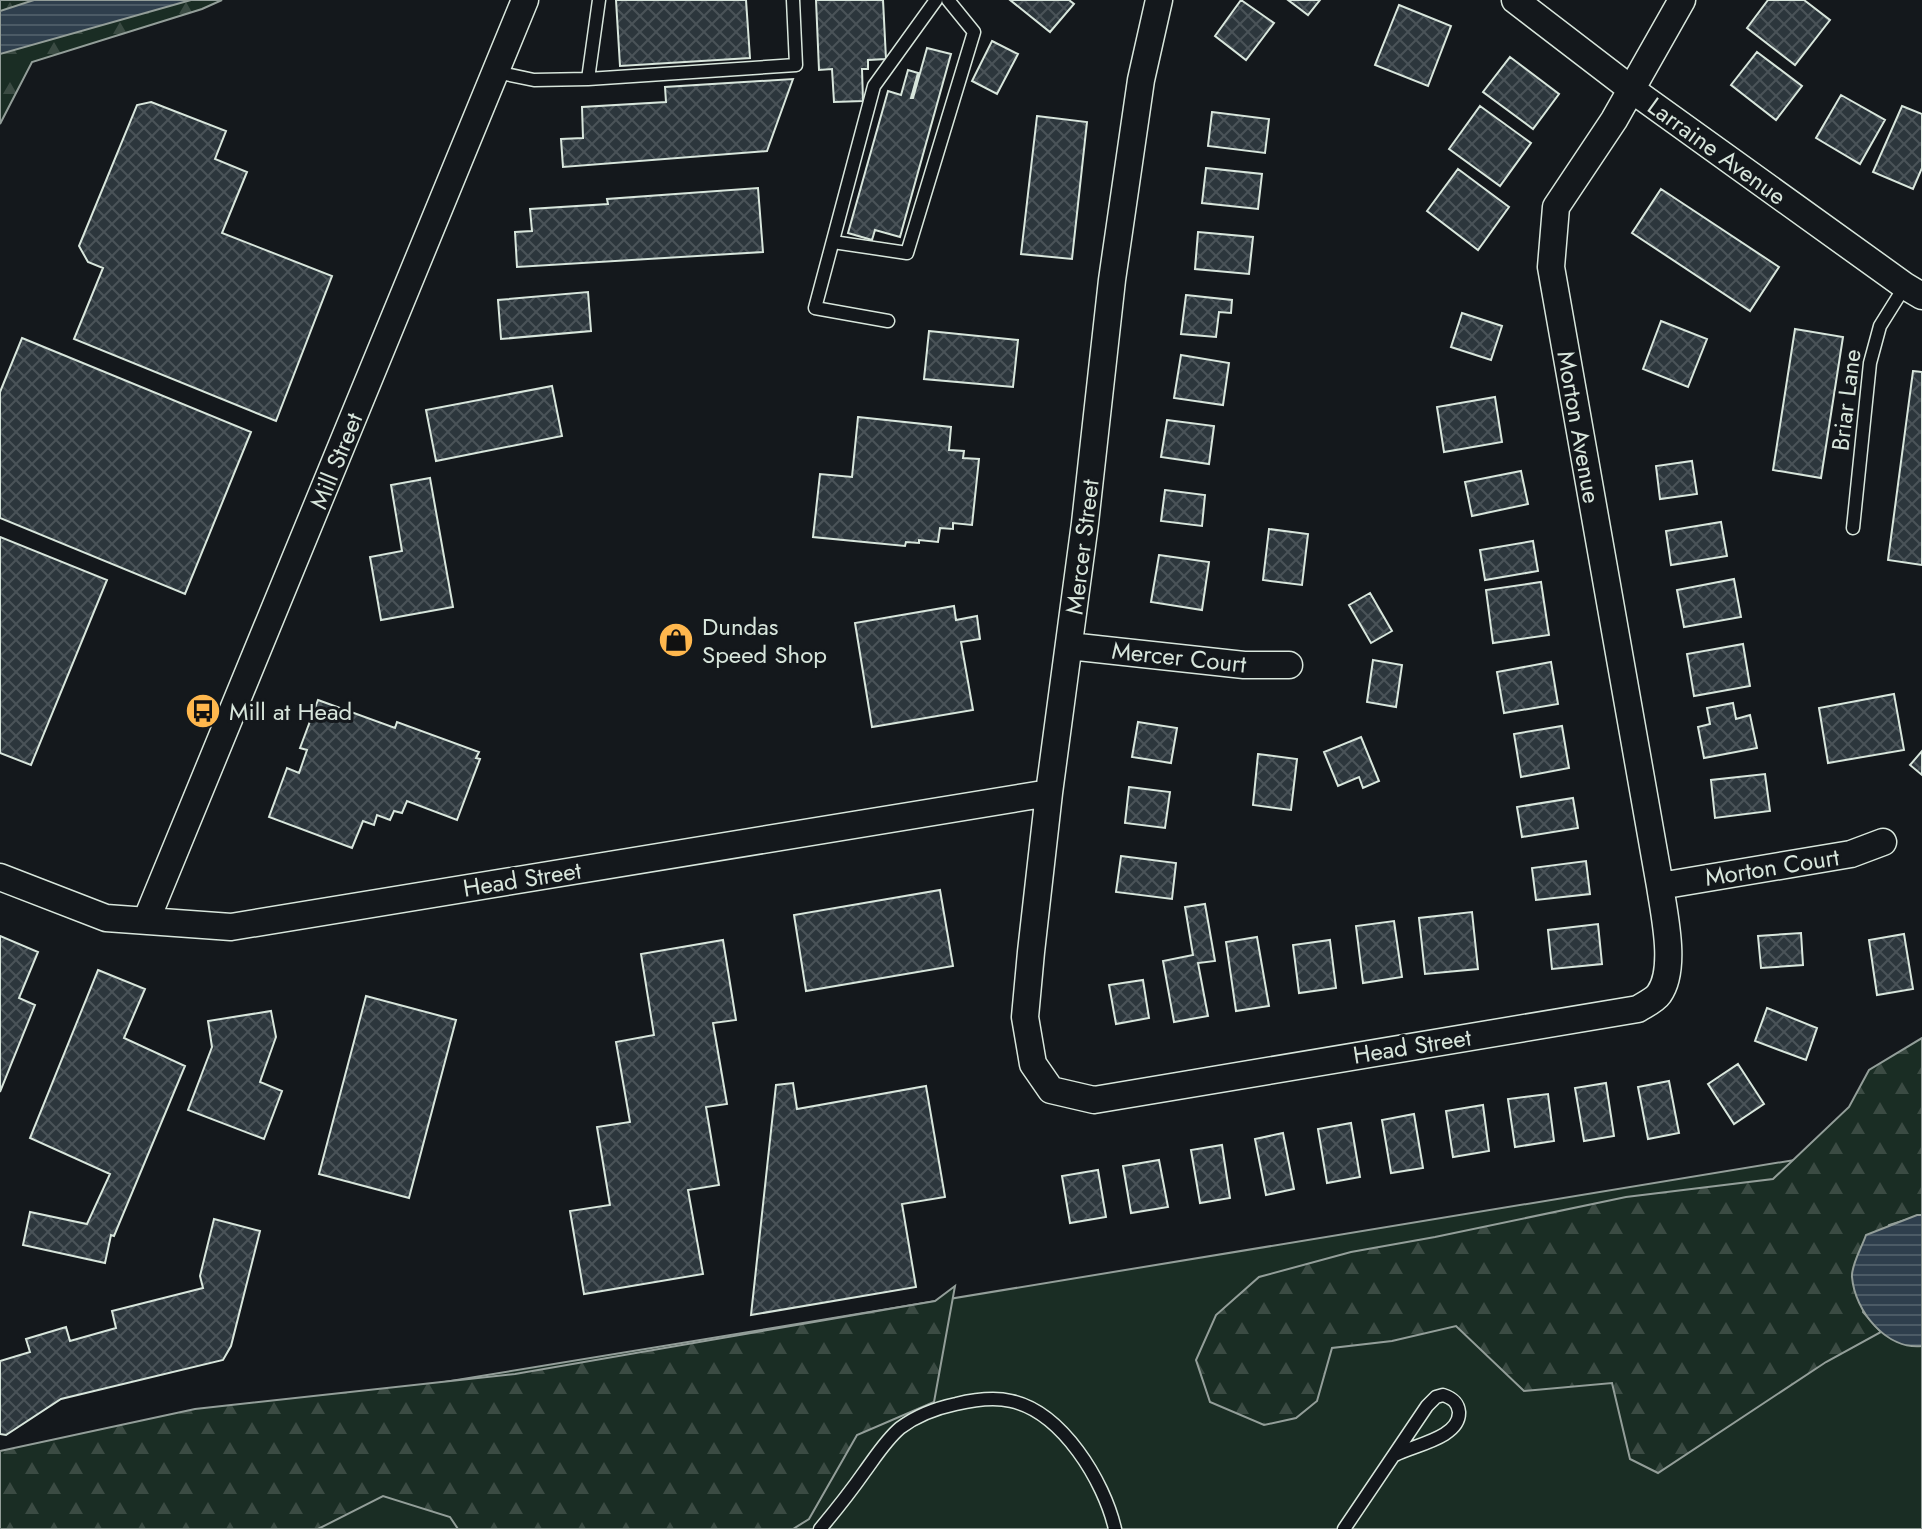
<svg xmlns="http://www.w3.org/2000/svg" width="1922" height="1529" font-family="Jost,sans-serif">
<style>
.grass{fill:#1a2d24;stroke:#939e99;stroke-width:2}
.forest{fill:url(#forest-firs);stroke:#939e99;stroke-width:2}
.water{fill:url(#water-rules);stroke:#939e99;stroke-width:2}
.building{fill:url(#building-cross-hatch);stroke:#d8e6dc;stroke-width:2}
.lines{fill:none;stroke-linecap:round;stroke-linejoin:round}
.service-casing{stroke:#d8e6dc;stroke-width:15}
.minor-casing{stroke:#d8e6dc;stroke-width:29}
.service{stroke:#14181c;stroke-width:12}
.minor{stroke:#14181c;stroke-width:26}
.labels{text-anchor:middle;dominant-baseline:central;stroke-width:6;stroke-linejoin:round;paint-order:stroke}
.street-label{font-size:24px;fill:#d8e6dc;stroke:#14181c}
.poi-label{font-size:24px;fill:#d8e6dc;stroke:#14181c;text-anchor:start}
</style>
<defs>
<pattern id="forest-firs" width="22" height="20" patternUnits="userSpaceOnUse" patternTransform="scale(2)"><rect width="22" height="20" fill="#1a2d24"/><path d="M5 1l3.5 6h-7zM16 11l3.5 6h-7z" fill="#3b4b43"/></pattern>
<pattern id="water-rules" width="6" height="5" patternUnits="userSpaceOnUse" patternTransform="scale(2)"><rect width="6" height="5" fill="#2f3f4d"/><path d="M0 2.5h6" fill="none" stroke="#4c5b66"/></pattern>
<pattern id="building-cross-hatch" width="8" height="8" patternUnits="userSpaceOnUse" patternTransform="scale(2)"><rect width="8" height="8" fill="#2c363c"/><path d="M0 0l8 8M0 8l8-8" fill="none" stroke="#4a5358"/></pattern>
</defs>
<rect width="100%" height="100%" fill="#14181c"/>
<!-- grass -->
<path class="grass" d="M 1922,1139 L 1922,1529 L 0,1529 L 0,1455 Z"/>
<!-- forest -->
<path class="forest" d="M 0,0 L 222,0 L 202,9 L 32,62 L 0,124 Z
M 1922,1038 L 1922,1215 L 1889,1225 L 1863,1312 L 1881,1332 L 1826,1362 L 1658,1473 L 1630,1459 L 1612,1383 L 1524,1391 L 1456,1326 L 1392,1341 L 1332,1348 L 1317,1401 L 1296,1418 L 1264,1425 L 1210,1402 L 1196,1360 L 1216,1315 L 1259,1277 L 1351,1252 L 1435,1237 L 1626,1197 L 1773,1179 L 1849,1107 L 1869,1070 Z
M 955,1286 L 934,1402 L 857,1435 L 809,1519 L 793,1529 L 458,1529 L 450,1517 L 383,1496 L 318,1529 L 0,1529 L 0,1451 L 195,1409 L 515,1374 L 935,1301 Z"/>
<!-- water -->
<path class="water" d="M 34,0 L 191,0 L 0,54 L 0,11 Z
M 1917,1215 L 1922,1215 L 1922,1346 C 1887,1350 1855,1312 1852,1277 C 1851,1265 1862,1247 1866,1235 Z"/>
<!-- building -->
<path class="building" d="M 616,0 L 746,0 L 750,58 L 620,66 Z
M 816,0 L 883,0 L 886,59 L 868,60 L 868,69 L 862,69 L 863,101 L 834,102 L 832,69 L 819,70 Z
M 1010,0 L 1069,0 L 1074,4 L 1050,32 Z
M 1241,0 L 1274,23 L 1246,60 L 1215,36 Z
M 1288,0 L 1320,0 L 1308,15 Z
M 1768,0 L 1804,0 L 1830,20 L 1795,65 L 1747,28 Z
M 1399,5 L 1451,26 L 1428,86 L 1375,65 Z
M 992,41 L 1018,54 L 997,94 L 972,81 Z
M 927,48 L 951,54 L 900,237 L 875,230 L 872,240 L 848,233 L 888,91 L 901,95 L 908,70 L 918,73 L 911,98 L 913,98 Z
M 1757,52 L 1802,86 L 1776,120 L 1731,85 Z
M 1510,57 L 1559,94 L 1533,129 L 1483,92 Z
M 793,79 L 767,151 L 563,167 L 561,139 L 583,138 L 582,107 L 666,102 L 665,87 Z
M 1841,95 L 1885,120 L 1860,164 L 1816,138 Z
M 151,102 L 226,131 L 215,159 L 247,172 L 222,233 L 332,276 L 276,421 L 74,339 L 103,268 L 88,262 L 79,246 L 137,105 Z
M 1480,106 L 1531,143 L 1500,186 L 1449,149 Z
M 1902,106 L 1922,114 L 1922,168 L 1913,189 L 1873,172 Z
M 1212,112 L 1269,119 L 1265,153 L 1208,146 Z
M 1037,116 L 1087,122 L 1072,259 L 1021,254 Z
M 1206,168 L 1262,174 L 1258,209 L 1202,203 Z
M 1458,169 L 1509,207 L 1478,250 L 1427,211 Z
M 758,188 L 763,252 L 517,267 L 515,232 L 532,231 L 530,209 L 608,204 L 607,199 Z
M 1661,189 L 1779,267 L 1750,311 L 1632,233 Z
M 1198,232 L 1253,237 L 1249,274 L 1195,269 Z
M 588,292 L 591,331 L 501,339 L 498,300 Z
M 1186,295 L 1232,300 L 1231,313 L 1219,312 L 1216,337 L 1181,334 Z
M 1462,313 L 1502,326 L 1491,360 L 1451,347 Z
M 1661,321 L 1707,339 L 1688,387 L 1643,369 Z
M 1795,329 L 1843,337 L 1821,478 L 1773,470 Z
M 929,331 L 1018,340 L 1013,387 L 924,379 Z
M 22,338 L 251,432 L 185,594 L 0,518 L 0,392 Z
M 1181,355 L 1229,363 L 1223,405 L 1174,398 Z
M 1913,371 L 1922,372 L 1922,565 L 1888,560 Z
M 552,386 L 562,436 L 436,461 L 426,410 Z
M 1495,397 L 1502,442 L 1444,452 L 1437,407 Z
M 858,417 L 951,427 L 949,450 L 964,451 L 963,458 L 979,459 L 972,525 L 953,523 L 953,529 L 940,528 L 938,542 L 919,540 L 919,543 L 906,542 L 905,546 L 813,537 L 820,474 L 852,477 Z
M 1167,420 L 1214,426 L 1209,464 L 1161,457 Z
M 1692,461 L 1697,494 L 1660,499 L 1656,466 Z
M 1521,471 L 1528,504 L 1472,516 L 1465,482 Z
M 430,478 L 453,607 L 381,620 L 370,557 L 402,551 L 391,485 Z
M 1165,490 L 1205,495 L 1202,526 L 1161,521 Z
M 1721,522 L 1727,556 L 1671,565 L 1666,531 Z
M 1269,529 L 1308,534 L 1302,585 L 1263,580 Z
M 0,537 L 107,580 L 31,765 L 0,753 Z
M 1533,541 L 1538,571 L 1485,580 L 1480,550 Z
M 1159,555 L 1209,562 L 1202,610 L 1151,602 Z
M 1734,579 L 1741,617 L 1684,627 L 1677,590 Z
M 1541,582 L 1549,635 L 1493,643 L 1486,590 Z
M 1370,593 L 1392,631 L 1371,643 L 1349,605 Z
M 954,606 L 956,620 L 977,616 L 980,639 L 961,642 L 973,710 L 872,727 L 855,623 Z
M 1743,644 L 1750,686 L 1694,696 L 1687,654 Z
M 1373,660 L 1402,665 L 1396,707 L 1367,702 Z
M 1551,662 L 1558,704 L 1504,713 L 1497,672 Z
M 1894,694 L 1904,750 L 1828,763 L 1819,708 Z
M 318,700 L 395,728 L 397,722 L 479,752 L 476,758 L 480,759 L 457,820 L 407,801 L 402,813 L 394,811 L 390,820 L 377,815 L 374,825 L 363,821 L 352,848 L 269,817 L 287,768 L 299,773 L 307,750 L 300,748 Z
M 1733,703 L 1736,719 L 1750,715 L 1757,748 L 1704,758 L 1698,727 L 1710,724 L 1707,708 Z
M 1138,722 L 1177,728 L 1171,763 L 1132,757 Z
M 1562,726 L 1569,768 L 1521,777 L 1514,734 Z
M 1361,737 L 1379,781 L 1363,788 L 1359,777 L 1338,786 L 1324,752 Z
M 1922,751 L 1922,775 L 1910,765 Z
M 1258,754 L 1297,759 L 1291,810 L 1253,805 Z
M 1765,774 L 1770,811 L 1715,818 L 1711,780 Z
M 1129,787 L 1170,792 L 1165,828 L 1125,823 Z
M 1573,798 L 1578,828 L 1522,837 L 1517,807 Z
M 1121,856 L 1176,863 L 1172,899 L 1116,892 Z
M 1586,861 L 1590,894 L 1536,900 L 1532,868 Z
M 940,890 L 953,966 L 806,991 L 794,915 Z
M 1205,904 L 1215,961 L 1198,963 L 1208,1016 L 1174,1022 L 1163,961 L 1193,955 L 1185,907 Z
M 1472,912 L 1478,969 L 1425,974 L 1419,918 Z
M 1394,921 L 1402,977 L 1363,983 L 1356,926 Z
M 1598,924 L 1602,964 L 1552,969 L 1548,930 Z
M 1801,933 L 1803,965 L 1761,968 L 1758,936 Z
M 1904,934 L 1913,989 L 1877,995 L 1869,940 Z
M 0,936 L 38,952 L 19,998 L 35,1005 L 0,1092 Z
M 1257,937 L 1269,1006 L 1236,1011 L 1226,942 Z
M 723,940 L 736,1020 L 713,1023 L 727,1104 L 706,1107 L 719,1185 L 688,1190 L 703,1274 L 584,1294 L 570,1211 L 610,1205 L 597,1127 L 630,1122 L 616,1042 L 654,1035 L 641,954 Z
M 1330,940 L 1336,988 L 1299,993 L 1293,945 Z
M 98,970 L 145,989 L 124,1038 L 185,1066 L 114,1236 L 111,1235 L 105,1263 L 23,1245 L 30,1212 L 87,1224 L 110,1174 L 30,1138 Z
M 1143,980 L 1149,1018 L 1116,1024 L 1109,985 Z
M 366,996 L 456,1020 L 409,1198 L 319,1174 Z
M 1767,1008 L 1817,1028 L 1806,1060 L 1755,1041 Z
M 271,1011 L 276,1037 L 260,1082 L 282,1091 L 264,1139 L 188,1110 L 212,1047 L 208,1021 Z
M 1738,1064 L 1764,1104 L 1734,1124 L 1708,1084 Z
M 1669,1081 L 1679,1133 L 1648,1139 L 1638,1087 Z
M 793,1083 L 797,1109 L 926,1086 L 945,1197 L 902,1204 L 916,1287 L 751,1315 L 776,1085 Z
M 1606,1083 L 1614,1136 L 1584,1141 L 1575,1088 Z
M 1548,1094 L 1554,1141 L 1515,1147 L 1508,1099 Z
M 1483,1105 L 1489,1151 L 1453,1157 L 1446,1111 Z
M 1414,1114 L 1423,1168 L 1391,1173 L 1382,1120 Z
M 1351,1123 L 1360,1177 L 1327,1183 L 1318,1129 Z
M 1283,1133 L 1294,1189 L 1266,1195 L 1255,1139 Z
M 1222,1145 L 1230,1198 L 1200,1203 L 1191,1150 Z
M 1159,1160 L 1168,1207 L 1131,1213 L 1123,1166 Z
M 1098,1170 L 1106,1217 L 1070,1223 L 1062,1176 Z
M 214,1219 L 260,1231 L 231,1346 L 223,1360 L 61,1399 L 6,1435 L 0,1434 L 0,1361 L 30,1352 L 26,1339 L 66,1327 L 70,1341 L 116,1328 L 112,1311 L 203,1288 L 200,1276 Z"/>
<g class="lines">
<!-- service casing -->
<g class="service-casing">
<path id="service" d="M 496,72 L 534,80 L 588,79 L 599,0
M 588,79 L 796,65 L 793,0
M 833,242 L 907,253 L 974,32 L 948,0
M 888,321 L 815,308 L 874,86 L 936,0
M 1853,528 L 1870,363 L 1880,326 L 1905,286
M 820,1529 C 836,1510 851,1491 865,1471 C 876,1456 886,1440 900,1428 C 916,1416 937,1408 956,1404 C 973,1400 994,1397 1011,1401 C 1062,1412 1104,1481 1115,1529
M 1344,1529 L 1427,1406 L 1436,1397 L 1443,1395 C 1452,1398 1458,1402 1459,1412 C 1460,1438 1414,1445 1395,1455"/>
</g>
<!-- minor casing -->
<g class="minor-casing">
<path id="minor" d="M 1159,0 L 1141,80 L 1112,280 L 1085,523 L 1049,793 L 1031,952 L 1025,1017 L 1033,1064 L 1051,1090 L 1094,1100 L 1638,1009 C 1644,1005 1655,1000 1659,994 C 1677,969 1664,914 1660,886 L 1551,267 L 1556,207 L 1614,120 L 1682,0
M 1515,0 L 1631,89 L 1905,286 L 1922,296
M 1069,646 L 1244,665 L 1289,665
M 0,877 L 106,918 L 231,927 L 1049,793
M 1660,886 L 1851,854 L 1883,842
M 146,921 L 525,0"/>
</g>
<!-- service -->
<use href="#service" class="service"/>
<!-- minor -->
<use href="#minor" class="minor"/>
</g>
<!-- icons -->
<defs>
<g id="shop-disc" transform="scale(1.8)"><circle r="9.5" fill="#ffb74d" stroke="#14181c"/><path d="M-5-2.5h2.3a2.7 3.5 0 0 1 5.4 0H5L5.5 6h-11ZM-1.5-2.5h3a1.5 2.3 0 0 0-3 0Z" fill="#111"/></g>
<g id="bus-disc" transform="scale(1.8)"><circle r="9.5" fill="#ffb74d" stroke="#14181c"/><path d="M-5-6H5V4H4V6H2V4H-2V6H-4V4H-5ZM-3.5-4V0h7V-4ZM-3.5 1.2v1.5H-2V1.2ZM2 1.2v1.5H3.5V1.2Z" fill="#111"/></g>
</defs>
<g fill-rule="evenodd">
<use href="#shop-disc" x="676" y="640"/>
<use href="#bus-disc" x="203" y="711"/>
</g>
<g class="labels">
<!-- street labels -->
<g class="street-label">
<text transform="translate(1717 151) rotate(36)">Larraine Avenue</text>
<text transform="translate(1846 400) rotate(-83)">Briar Lane</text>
<text transform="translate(1579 427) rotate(80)">Morton Avenue</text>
<text transform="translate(336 461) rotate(-68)">Mill Street</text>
<text transform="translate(1082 547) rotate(-83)">Mercer Street</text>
<text transform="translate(1179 657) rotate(6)">Mercer Court</text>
<text transform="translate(1772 867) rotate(-9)">Morton Court</text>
<text transform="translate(522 879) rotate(-9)">Head Street</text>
<text transform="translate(1412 1046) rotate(-9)">Head Street</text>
</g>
<!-- poi labels -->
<g class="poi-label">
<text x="702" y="626">Dundas<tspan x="702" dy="28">Speed Shop</tspan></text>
<text x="229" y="711">Mill at Head</text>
</g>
</g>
</svg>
